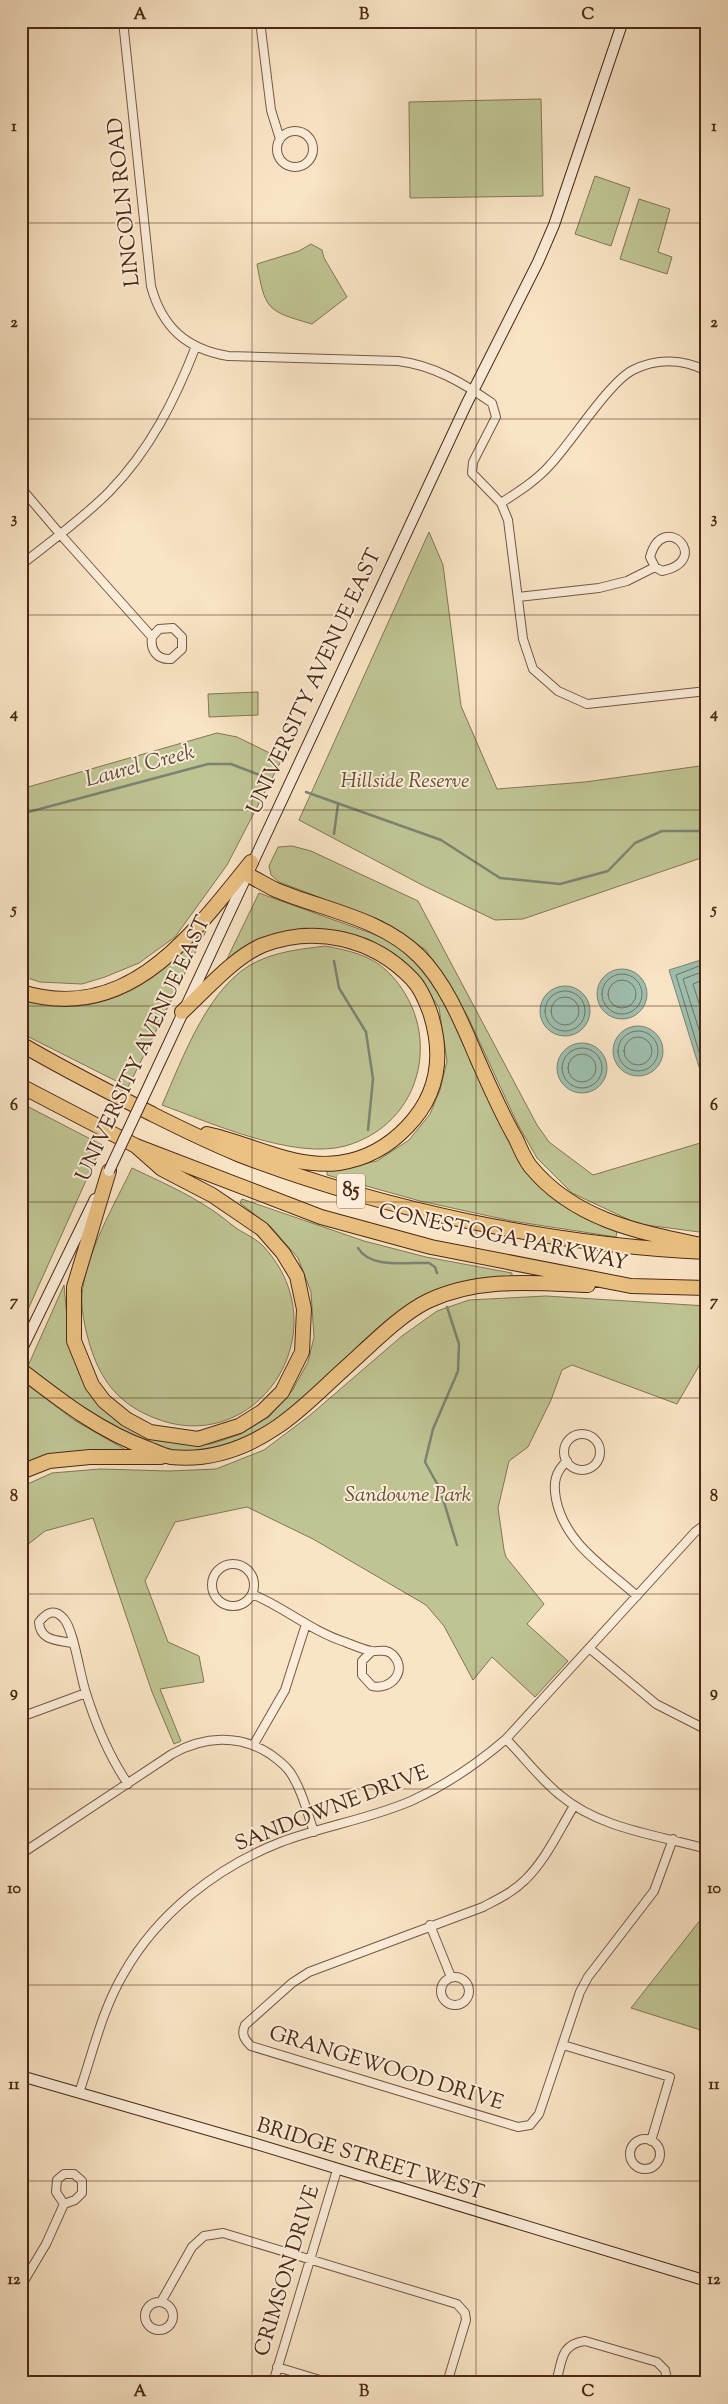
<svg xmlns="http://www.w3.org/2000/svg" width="728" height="2404" font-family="'Sorts Mill Goudy',serif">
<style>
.green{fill:#bfc493;stroke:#847654}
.water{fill:#9ebfaf;stroke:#7c8371}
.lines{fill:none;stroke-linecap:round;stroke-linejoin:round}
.shore{stroke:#747462;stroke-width:1}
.stream{stroke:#7c8371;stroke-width:2.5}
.minor-casing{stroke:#765741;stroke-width:10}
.secondary-casing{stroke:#4a2815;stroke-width:12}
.motorway-casing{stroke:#4a2815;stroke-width:16}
.minor{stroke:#fbedd9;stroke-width:8}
.secondary{stroke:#fbedd9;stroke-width:10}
.motorway{stroke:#ecc282;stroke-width:14}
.secondary-bridge-casing{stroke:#4a2815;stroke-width:12;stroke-linecap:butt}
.secondary-bridge{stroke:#fbedd9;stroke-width:10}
.grid{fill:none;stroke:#4a2815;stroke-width:1;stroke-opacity:0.55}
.labels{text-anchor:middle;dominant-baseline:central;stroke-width:4;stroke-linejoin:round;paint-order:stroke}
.shield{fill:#fbedd9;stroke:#7f6350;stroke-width:1}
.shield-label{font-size:20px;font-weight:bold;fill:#4a2815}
.street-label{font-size:21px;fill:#4a2815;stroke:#fbedd9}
.park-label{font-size:21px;font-style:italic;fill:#674f34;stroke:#fbedd9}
.water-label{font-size:22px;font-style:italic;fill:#5f4e3c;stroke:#fbedd9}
.neatline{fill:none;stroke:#4a2815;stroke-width:2}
.grid-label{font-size:16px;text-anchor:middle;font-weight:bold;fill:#4a2815}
</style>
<rect width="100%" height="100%" fill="#f9e4c5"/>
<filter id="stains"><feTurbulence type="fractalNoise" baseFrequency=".004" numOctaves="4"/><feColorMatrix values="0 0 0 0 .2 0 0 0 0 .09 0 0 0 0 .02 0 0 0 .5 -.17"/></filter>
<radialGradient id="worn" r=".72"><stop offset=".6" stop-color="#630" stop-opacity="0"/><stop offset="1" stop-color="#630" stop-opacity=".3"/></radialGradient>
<!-- green -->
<path class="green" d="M 541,99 L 543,196 L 410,198 L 409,102 Z
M 595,176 L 630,188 L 611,246 L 575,234 Z
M 639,199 L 670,209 L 658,252 L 672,257 L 667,274 L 620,259 Z
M 311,244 L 322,250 L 324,258 L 347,297 L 312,324 C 267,311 265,310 257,264 L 299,251 Z
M 429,532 L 443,565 L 461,706 L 497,789 L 585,782 L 707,765 L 707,856 L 523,919 L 495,920 L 424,886 L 299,820 Z
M 258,692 L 258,715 L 209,717 L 208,694 Z
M 217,733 L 237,737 L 282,759 L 227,865 L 175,937 L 139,963 L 105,977 L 82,984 L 40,982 L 21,976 L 21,789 Z
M 292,846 L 311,851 L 418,901 L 537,1125 L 549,1142 L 593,1175 L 707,1141 L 707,1233 L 638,1224 L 572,1193 L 537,1158 L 517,1123 L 468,1017 L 426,950 L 382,921 L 279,882 L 271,875 L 269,866 L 278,847 Z
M 259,893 L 387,939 L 416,960 L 441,994 L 530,1174 L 557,1202 L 586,1219 L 617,1231 L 616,1237 L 512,1221 L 420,1201 L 327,1175 L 327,1171 L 377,1161 L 409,1140 L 430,1114 L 440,1090 L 447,1061 L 439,1008 L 420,978 L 395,954 L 364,939 L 338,931 L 304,928 L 256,942 L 225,963 Z
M 202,930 L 206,931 L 128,1087 L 21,1033 L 21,998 C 92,1017 158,985 202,930 Z
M 325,946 C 347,950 371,955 387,971 C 445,1027 425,1124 345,1146 C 294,1160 211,1123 162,1105 C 183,1058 209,983 258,961 C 280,951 302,949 325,946 Z
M 21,1103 L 102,1145 L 21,1325 Z
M 132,1168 C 159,1181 187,1193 212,1210 C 220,1215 228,1222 236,1228 C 245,1234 257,1239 264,1247 C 342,1332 255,1461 152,1417 C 130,1408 113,1394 102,1374 C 91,1356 80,1315 82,1294 C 87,1250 113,1208 132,1168 Z
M 242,1199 L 364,1241 L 426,1257 L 512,1273 L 512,1277 L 481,1279 L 382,1326 L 280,1418 L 251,1438 L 205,1454 L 175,1453 L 138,1442 L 100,1420 L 28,1366 L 64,1285 L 69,1340 L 80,1372 L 147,1436 L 181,1444 L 211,1444 L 241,1434 L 269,1417 L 292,1391 L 308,1362 L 314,1337 L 311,1292 L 298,1258 L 271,1227 L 240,1203 Z
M 546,1296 L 707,1306 L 707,1352 L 677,1404 L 572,1365 L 562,1370 L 551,1400 L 528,1447 L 509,1461 L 498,1508 L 504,1550 L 506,1557 L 544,1604 L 527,1624 L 568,1661 L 535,1697 L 492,1657 L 473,1680 L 444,1626 L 426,1605 L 313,1539 L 247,1507 L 175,1522 L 145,1581 L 168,1642 L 199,1656 L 204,1682 L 160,1689 L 181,1741 L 174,1744 L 152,1692 L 93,1518 L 45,1531 L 21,1550 L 21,1487 L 52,1473 L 100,1469 L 169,1471 L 216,1469 L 264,1450 L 309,1416 L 402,1336 L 437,1311 L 469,1300 Z
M 21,1380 L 74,1420 L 126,1450 L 126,1454 L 21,1466 Z
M 705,1914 L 707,1915 L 707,2032 L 631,2008 Z"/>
<!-- water -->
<path class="water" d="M 707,958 L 707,1068 L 700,1070 L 669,970 Z
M597 994a25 25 0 1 1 50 0a25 25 0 1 1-50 0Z
M540 1011a25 25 0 1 1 50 0a25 25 0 1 1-50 0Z
M613 1051a25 25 0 1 1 50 0a25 25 0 1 1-50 0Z
M557 1068a25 25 0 1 1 50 0a25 25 0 1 1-50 0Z"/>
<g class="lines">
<!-- shore -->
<path class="shore" d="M 707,963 L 676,975 L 702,1062 L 707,1064
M 707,970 L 683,979 L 707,1055
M602 994a20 20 0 1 1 40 0a20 20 0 1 1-40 0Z
M 707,978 L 693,984 L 707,1029
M608 994a14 14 0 1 1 28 0a14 14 0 1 1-28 0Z
M545 1011a20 20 0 1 1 40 0a20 20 0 1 1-40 0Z
M551 1011a14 14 0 1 1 28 0a14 14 0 1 1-28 0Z
M618 1051a20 20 0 1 1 40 0a20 20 0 1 1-40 0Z
M624 1051a14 14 0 1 1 28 0a14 14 0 1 1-28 0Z
M562 1068a20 20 0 1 1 40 0a20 20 0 1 1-40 0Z
M568 1068a14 14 0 1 1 28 0a14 14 0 1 1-28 0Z"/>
<!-- stream -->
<path class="stream" d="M 306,792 L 441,840 L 500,878 L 560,884 L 608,871 L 635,843 L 662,831 L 707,831
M 21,814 L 208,764 L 231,764 L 265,777
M 334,834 L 338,804
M 334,961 L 339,988 L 366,1032 L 373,1079 L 368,1130
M 358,1248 C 370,1269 407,1262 429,1263 L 435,1267 L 437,1273
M 447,1307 L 459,1344 L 458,1371 L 433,1429 L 425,1462 L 440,1489 L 457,1545"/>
<!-- minor casing -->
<g class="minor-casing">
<path id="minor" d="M 123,21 L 151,286 C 162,327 186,349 228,356 L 398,361 C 433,365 463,383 492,403 L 496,417 L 473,462 L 472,473 L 501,503 L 508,520 L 523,639 L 533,669 L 558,691 L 587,704 L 707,691
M 260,21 L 271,110 L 280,139
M 437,21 L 464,21
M277 149a18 18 0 1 1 36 0a18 18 0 1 1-36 0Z
M 21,488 L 60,534 L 152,637 C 150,650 157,660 171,659 L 182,649 L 182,637 L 173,628 L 159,629 L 152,637
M 501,503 C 518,492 537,480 550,465 C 571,443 609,382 633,370 C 657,358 683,359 707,371
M 21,565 C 50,542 82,519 109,492 C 150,450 175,400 196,346
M 518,597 L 599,588 L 627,581 L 655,567 L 662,571 C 714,560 663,509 650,557 L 655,567
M564 1452a18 18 0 1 1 36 0a18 18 0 1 1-36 0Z
M 567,1461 C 555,1472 553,1483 556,1499 C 565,1544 605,1567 637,1596
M212 1585a21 21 0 1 1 42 0a21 21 0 1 1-42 0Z
M 252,1594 C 284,1607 311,1631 345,1642 C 353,1645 362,1649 371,1651 C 378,1652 385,1648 392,1654 C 409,1670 391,1691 372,1686 L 362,1675 L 362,1661 L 372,1651
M 72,1643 C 57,1640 40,1641 39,1622 C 47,1612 55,1608 64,1619 C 74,1630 80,1676 86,1693 C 96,1725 109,1756 128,1784
M 589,1648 L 656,1704 L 707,1730
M 21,1717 L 86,1693
M 506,1739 C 524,1757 540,1779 560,1795 C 600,1829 658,1835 707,1849
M 254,1744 L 285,1690 L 306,1624
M 574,1806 C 559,1830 546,1860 525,1880 C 513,1892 498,1899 483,1907 L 309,1972 L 292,1983 L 245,2025 C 241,2034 244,2039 251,2046 L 518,2127 L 530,2125 L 539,2114 L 580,1992 L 588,1977 L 654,1891 L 673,1839
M 21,1854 L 172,1754 C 204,1736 239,1734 270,1754 C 277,1759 285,1765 290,1772 C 302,1790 307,1812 314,1832
M 430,1925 L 451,1977
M441 1991a14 14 0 1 1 28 0a14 14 0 1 1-28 0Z
M 563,2045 L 670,2077 L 651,2141
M 79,2093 C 93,2052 102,2010 124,1973 C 158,1913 217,1867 281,1842 C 324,1826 369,1819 411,1801 C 446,1785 477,1764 506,1739 L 695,1532 L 707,1523
M630 2154a15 15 0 1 1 30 0a15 15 0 1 1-30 0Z
M 21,2286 L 46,2244 L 64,2204 L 75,2200 L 82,2193 L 82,2181 L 74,2174 L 64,2174 L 57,2180 L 56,2192 L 64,2204
M145 2316a14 14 0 1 1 28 0a14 14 0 1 1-28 0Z
M 161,2302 L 192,2247 L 204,2236 L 223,2233 L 457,2304 L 465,2313 L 466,2320 L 447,2383
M 277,2367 L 330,2383
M 273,2383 L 337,2170
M 556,2383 C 562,2362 560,2344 585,2341 L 657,2362 L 665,2370 L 668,2383"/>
</g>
<!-- secondary casing -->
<g class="secondary-casing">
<path id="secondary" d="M 153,1077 L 466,405 L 538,262 L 554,225 L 623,21
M 21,1351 L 95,1199
M 21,2076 L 253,2143 L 707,2281"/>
</g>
<!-- motorway casing -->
<g class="motorway-casing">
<path id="motorway" d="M 246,874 C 256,879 266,885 276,890 C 324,910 381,918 419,956 C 446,983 462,1023 477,1058 C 489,1085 501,1113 516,1139 C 520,1148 524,1158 530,1166 C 573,1219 638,1232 701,1245
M 21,992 C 128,1025 192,935 251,862
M 182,1012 C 205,991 234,957 263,945 C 315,925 373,938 412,979 C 420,987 426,1001 430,1012 C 444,1055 439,1094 407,1127 C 389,1146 366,1159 339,1163 C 293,1169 250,1143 207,1134
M 21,1044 C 65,1070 109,1092 154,1115 C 182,1129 211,1143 240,1155 C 384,1210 552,1245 707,1252
M 21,1086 L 136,1146 L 321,1217 L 431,1247 L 631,1286 L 707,1288
M 109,1171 L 74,1287 L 74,1341 L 92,1385 L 104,1401 L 126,1419 L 150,1432 L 198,1439 L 239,1426 L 263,1411 L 282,1392 L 302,1352 L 304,1309 L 297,1276 L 283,1253 L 262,1229 L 212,1195 L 162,1169 L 136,1146
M 21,1370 C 61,1401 101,1432 149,1449 C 156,1452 164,1456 171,1457 C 209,1461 246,1448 277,1427 C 301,1411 322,1389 343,1370 C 368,1348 399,1315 428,1301 C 479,1277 534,1283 588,1285
M 21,1472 L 49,1461 L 90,1457 L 161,1457"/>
</g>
<!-- minor -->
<use href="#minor" class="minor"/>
<!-- secondary -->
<use href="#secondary" class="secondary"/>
<!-- motorway -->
<use href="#motorway" class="motorway"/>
<!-- secondary-bridge casing -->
<g class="secondary-bridge-casing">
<path id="secondary-bridge" d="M 109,1171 L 153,1077"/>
</g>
<!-- secondary-bridge -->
<use href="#secondary-bridge" class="secondary-bridge"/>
</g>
<!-- grid -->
<path class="grid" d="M 252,21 L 252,2383M 476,21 L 476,2383M 21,223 L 707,223M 21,419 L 707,419M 21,615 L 707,615M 21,810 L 707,810M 21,1006 L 707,1006M 21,1202 L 707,1202M 21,1398 L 707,1398M 21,1594 L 707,1594M 21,1789 L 707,1789M 21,1985 L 707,1985M 21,2181 L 707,2181"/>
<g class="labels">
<!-- shield labels -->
<rect class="shield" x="337" y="1173.5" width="28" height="35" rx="4"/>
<g class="shield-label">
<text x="351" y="1191">85</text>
</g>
<!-- street labels -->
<g class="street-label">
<text transform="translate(125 202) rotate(-96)">LINCOLN ROAD</text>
<text transform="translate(315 682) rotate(-65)">UNIVERSITY AVENUE EAST</text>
<text transform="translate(144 1049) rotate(-65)">UNIVERSITY AVENUE EAST</text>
<text transform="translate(503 1238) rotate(12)">CONESTOGA PARKWAY</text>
<text transform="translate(332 1809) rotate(-21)">SANDOWNE DRIVE</text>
<text transform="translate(386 2069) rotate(17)">GRANGEWOOD DRIVE</text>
<text transform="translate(370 2160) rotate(17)">BRIDGE STREET WEST</text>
<text transform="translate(288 2271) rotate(-73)">CRIMSON DRIVE</text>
</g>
<!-- park labels -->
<g class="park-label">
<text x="405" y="782">Hillside Reserve</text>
<text x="408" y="1496">Sandowne Park</text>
</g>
<!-- water labels -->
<g class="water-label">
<text transform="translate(140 767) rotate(-15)">Laurel Creek</text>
</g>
</g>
<!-- margin -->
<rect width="728" height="2404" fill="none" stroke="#f9e4c5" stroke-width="55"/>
<rect x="28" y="28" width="672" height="2348" class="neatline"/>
<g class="grid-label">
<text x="140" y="19">A</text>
<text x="364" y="19">B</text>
<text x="588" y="19">C</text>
<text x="14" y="131">1</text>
<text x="714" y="131">1</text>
<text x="14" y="327">2</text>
<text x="714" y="327">2</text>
<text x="14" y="523">3</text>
<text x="714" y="523">3</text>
<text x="14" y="718">4</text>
<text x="714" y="718">4</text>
<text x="14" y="914">5</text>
<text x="714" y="914">5</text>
<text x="14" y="1110">6</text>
<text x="714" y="1110">6</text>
<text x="14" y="1306">7</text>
<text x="714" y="1306">7</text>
<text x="14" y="1501">8</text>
<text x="714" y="1501">8</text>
<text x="14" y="1697">9</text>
<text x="714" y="1697">9</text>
<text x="14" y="1893">10</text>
<text x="714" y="1893">10</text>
<text x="14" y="2089">11</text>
<text x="714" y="2089">11</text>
<text x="14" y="2284">12</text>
<text x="714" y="2284">12</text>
<text x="140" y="2396">A</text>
<text x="364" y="2396">B</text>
<text x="588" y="2396">C</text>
</g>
<rect width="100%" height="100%" filter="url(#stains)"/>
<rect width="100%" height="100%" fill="url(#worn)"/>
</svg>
